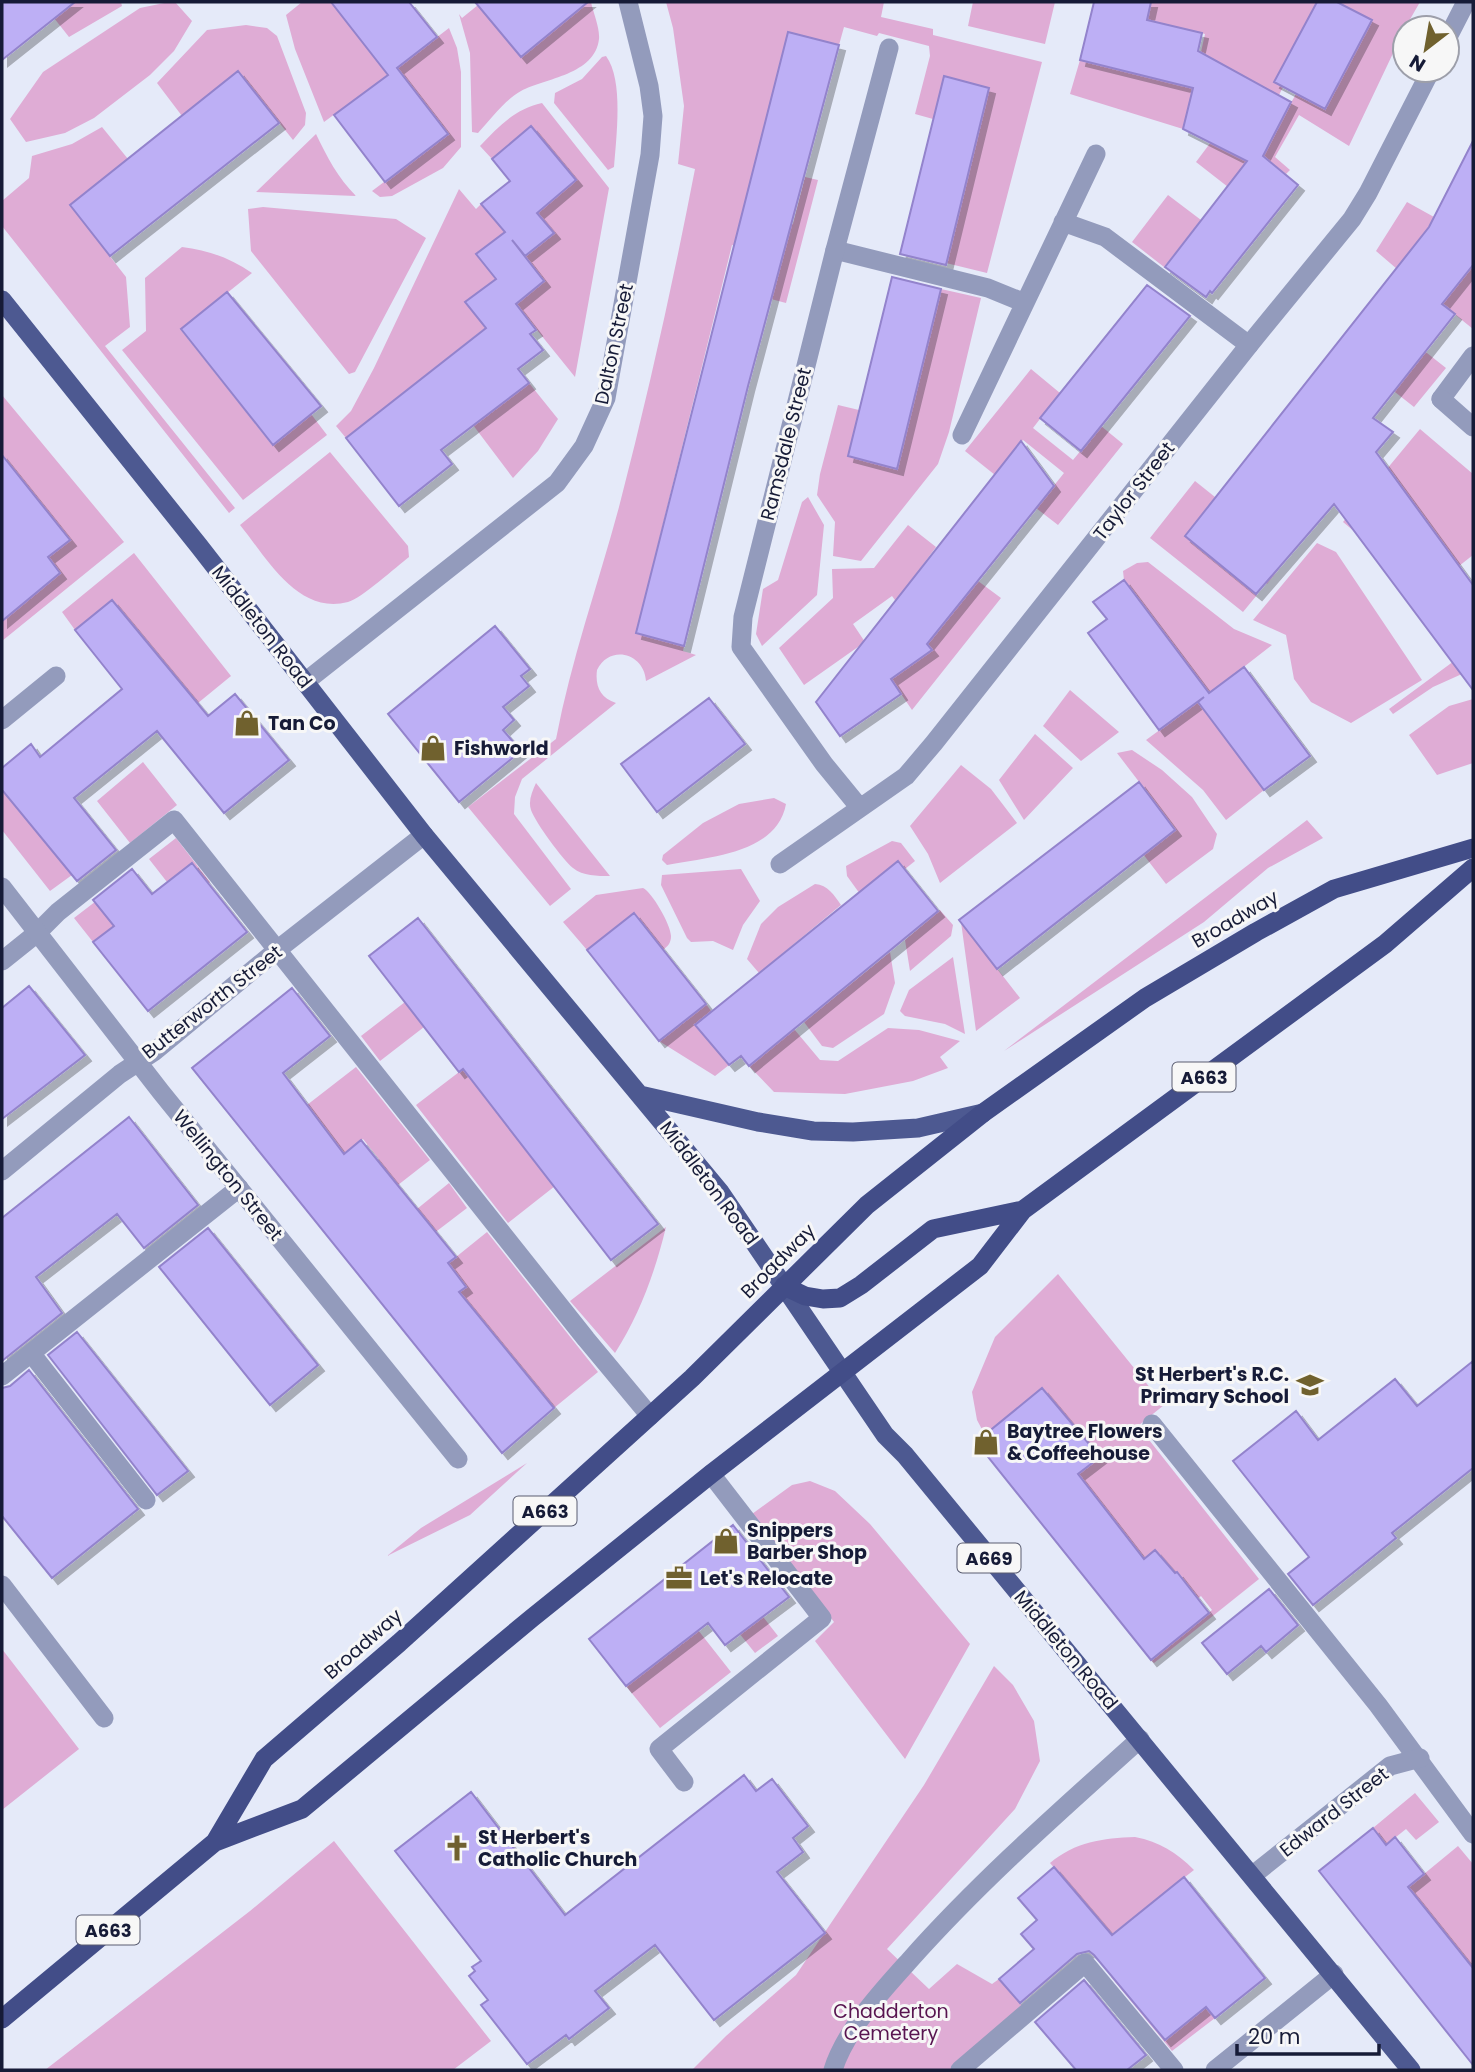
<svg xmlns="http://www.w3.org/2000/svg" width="1475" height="2072" font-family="Poppins,sans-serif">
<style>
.green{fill:#dfacd5}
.building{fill:#bdaff5;stroke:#9383cc;stroke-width:2;filter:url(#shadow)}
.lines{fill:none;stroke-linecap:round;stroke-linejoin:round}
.service{stroke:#939bbc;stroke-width:19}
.minor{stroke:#939bbc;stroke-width:19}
.primary{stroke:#4d5991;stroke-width:19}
.trunk{stroke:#424d88;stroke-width:19}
.labels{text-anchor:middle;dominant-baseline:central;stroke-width:6;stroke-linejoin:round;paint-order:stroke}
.shield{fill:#f7f7f7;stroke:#5a5d71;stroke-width:2}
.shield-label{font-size:18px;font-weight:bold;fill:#161b37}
.street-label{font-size:19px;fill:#161b37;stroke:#f7f7f7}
.poi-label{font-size:19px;font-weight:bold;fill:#161b37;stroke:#f7f7f7;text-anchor:start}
.park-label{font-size:19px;fill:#581450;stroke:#f7f7f7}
</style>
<defs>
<filter id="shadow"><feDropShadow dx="6" dy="6" stdDeviation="0" flood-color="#0004"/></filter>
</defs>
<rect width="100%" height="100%" fill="#e5eaf9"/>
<!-- green -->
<path class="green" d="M 75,2 L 121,2 L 122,6 L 69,37 L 54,18 Z
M 169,2 L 175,2 L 192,21 L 174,51 L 150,75 L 94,118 L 65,133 L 26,142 L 10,119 L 43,72 L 140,8 Z
M 302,2 L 331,2 L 388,75 L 324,122 L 295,49 L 286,15 Z
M 578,2 L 591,2 C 593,12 600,28 599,39 C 595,75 545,78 521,91 C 505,100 491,119 478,133 L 472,132 L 470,53 L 459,14 L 462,18 L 478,5 L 522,57 L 582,6 Z
M 666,2 L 884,2 L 881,17 L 933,29 L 933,35 L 1042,62 L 987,273 L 946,263 L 989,88 L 944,76 L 933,119 L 915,114 L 930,56 L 929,46 L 879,33 L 877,36 L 844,27 L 839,45 L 788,32 L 743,211 L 793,224 L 805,177 L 818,180 L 786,303 L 771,299 L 781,256 L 732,245 L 636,633 L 684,646 L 683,651 L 696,655 L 646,681 C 644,653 610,644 597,670 C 595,686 600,698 616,703 L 522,779 L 515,797 L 514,814 L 571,889 L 550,906 L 468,807 L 556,739 C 571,660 598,585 619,507 C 648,395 673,283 695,169 L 678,164 L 684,106 L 673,28 Z
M 973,2 L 1055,2 L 1045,44 L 968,26 Z
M 1151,2 L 1317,2 L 1274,82 L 1283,87 L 1279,95 L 1183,129 L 1070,94 L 1080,60 L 1193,88 L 1205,34 L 1147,20 Z
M 1337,2 L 1420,2 L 1405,28 L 1349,146 L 1299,115 L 1275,157 L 1290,170 L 1286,174 L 1257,151 L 1228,187 L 1196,162 L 1220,130 L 1259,102 L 1284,115 L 1296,94 L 1325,109 L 1372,20 Z
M 246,25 L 267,28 L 277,36 L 306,113 L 305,125 L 293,140 L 238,71 L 182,116 L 157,83 L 207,30 Z
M 449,28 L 457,48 L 461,72 L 461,147 L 443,168 L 392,196 L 380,197 L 372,191 L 448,134 L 397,68 Z
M 606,56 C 624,80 616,138 614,167 L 608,170 L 554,103 L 555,93 L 582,79 L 602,57 Z
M 542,103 L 609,188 L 575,377 L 516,304 L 544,281 L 525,257 L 554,233 L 537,213 L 576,180 L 531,127 L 492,159 L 480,146 C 499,126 515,109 542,103 Z
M 102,127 L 128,159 L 70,205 L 126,277 L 130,327 L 105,346 L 235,508 L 229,513 L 2,226 L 2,201 L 29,178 L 32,156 L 72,144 Z
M 316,134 C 327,157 338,178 356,196 L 256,192 Z
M 459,189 L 476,209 L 481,204 L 505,232 L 477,254 L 496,279 L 466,302 L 485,328 L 346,438 L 336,426 L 351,411 L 374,368 Z
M 1168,195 L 1201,220 L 1164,267 L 1132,242 Z
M 1407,202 L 1434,217 L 1441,203 L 1473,220 L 1473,329 L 1442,304 L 1427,230 L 1397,269 L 1376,251 Z
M 263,207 L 396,219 L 426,238 L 355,372 L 349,374 L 251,251 L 248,209 Z
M 182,247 C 208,250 230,258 252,273 L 181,330 L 272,445 L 311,414 L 327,435 L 243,500 L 122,350 L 146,331 L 145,278 Z
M 941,289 L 981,298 L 949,432 L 938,464 L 861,561 L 833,556 L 835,522 L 817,495 L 820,474 L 838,405 L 859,410 L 848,456 L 897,468 Z
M 1413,342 L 1446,368 L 1414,407 L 1381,381 Z
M 1031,369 L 1060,393 L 1033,428 L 1073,460 L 1101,426 L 1123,444 L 1058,525 L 1036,508 L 1064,473 L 1023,440 L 995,475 L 965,451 Z
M 529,383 L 558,419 L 538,451 L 513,478 L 473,425 Z
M 2,395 L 124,542 L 2,641 L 2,621 L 60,573 L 48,557 L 70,540 L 2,455 Z
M 1420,429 L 1473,474 L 1473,555 L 1459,566 L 1406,494 L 1355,532 L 1343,522 Z
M 330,452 L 408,546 L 409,557 C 397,566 361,599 348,602 C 297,615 267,558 240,525 Z
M 1195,481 L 1215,497 L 1185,536 L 1229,572 L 1260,534 L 1289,556 L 1267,584 L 1247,567 L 1238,579 L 1257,595 L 1243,612 L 1150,538 Z
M 808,497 L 824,525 L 817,595 L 762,646 L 756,634 L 763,589 L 778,580 L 802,502 Z
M 908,525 L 936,547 L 908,585 L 948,617 L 978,581 L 1001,598 L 912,710 L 891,679 L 932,650 L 892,596 L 853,624 L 865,642 L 804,685 L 779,648 L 833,598 L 832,569 L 874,568 Z
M 1317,543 L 1336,552 L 1422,680 L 1351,723 L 1311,702 L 1294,679 L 1286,635 L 1253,620 Z
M 134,553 L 231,676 L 198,703 L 113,600 L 75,630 L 62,612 Z
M 1148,562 L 1234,629 L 1272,645 L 1209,694 L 1124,580 L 1123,571 L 1137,563 Z
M 1473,647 L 1473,669 L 1433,687 L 1393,714 L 1389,709 Z
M 1070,690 L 1119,732 L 1081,761 L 1043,726 Z
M 1473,699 L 1473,763 L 1437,775 L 1409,735 L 1449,706 Z
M 1198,702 L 1264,790 L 1226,820 L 1203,790 L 1146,740 Z
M 1035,734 L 1073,768 L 1024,820 L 999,780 Z
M 1132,750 L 1162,770 L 1192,797 L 1217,834 L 1213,849 L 1166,884 L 1143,854 L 1175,829 L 1117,753 Z
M 143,762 L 177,805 L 130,843 L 97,801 Z
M 961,765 L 991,789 L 1017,823 L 940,883 L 928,854 L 910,826 Z
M 536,783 L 610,876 C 597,876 583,876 573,868 C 563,860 535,822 531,810 C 528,801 532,792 536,783 Z
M 2,790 L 72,875 L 50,891 L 2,830 Z
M 774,798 L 786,804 C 777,854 708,857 667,865 L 662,860 L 663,855 L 703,823 L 739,804 Z
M 1307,820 L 1323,838 L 1268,868 L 1204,922 L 1004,1051 Z
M 176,838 L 210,882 L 199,890 L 183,870 L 167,882 L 149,859 Z
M 892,841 L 901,843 L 915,861 L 905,869 L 899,862 L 860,894 L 847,876 L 846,866 Z
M 741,869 L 760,901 L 743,925 L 733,950 L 713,941 L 691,942 L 687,938 L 661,885 L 662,875 Z
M 815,884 C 828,885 834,895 841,905 L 759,973 L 747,959 L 761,924 L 778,907 Z
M 643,888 C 652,892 671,925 671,936 C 671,943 668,946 663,950 L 587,950 L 563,922 L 596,895 Z
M 100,898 L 134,941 L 93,942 L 74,918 Z
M 940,910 L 953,925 L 951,936 L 910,971 L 905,940 Z
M 961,922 L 1020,998 L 976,1031 Z
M 890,952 L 895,983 L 884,1014 L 833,1048 L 822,1046 L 804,1022 Z
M 953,957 L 965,1034 L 945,1024 L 905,1016 L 900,1011 L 909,990 Z
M 405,1002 L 424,1027 L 380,1061 L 361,1036 Z
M 706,1004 L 714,1015 L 704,1036 L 729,1065 L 715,1076 L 659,1041 Z
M 888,1028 L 919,1030 L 960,1041 L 940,1057 L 948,1068 L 913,1081 L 845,1094 L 774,1092 L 749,1066 L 794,1029 L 820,1060 L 838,1061 Z
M 356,1067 L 430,1160 L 398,1185 L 361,1174 L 379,1159 L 363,1139 L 344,1153 L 307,1105 Z
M 463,1069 L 555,1186 L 508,1223 L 416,1105 Z
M 449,1183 L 467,1208 L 416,1247 L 417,1209 Z
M 666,1227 C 655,1272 640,1314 615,1353 L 570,1301 Z
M 487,1232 L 598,1372 L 554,1408 L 465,1300 L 454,1296 L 466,1287 L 459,1277 L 435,1274 Z
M 1058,1274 L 1164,1405 L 1138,1426 L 1259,1579 L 1154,1663 L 1151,1660 L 1212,1610 L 1201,1596 L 1182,1611 L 1189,1587 L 1177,1572 L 1162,1584 L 1166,1562 L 1155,1550 L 1144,1559 L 1078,1475 L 1099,1457 L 1086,1440 L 1043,1422 L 1059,1408 L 1043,1388 L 985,1435 L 977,1420 L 972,1392 L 995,1337 Z
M 527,1463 L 470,1515 L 387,1556 L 421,1528 Z
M 810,1481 L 835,1491 L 870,1524 L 970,1644 L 905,1759 L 815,1641 L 834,1622 L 752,1514 L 792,1485 Z
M 746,1595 L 778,1636 L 755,1653 L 723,1613 Z
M 698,1630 L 731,1672 L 660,1728 L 626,1686 Z
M 2,1649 L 79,1749 L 2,1810 Z
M 994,1666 L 1013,1685 L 1034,1721 L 1040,1761 L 1015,1809 L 887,1949 L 929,1989 L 957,1964 L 992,1984 L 999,1979 L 1024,2008 L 979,2044 L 951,2070 L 692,2070 L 726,2036 L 796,1975 L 924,1785 Z
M 1415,1793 L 1439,1822 L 1416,1840 L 1406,1829 L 1386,1845 L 1373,1828 Z
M 1135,1837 C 1160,1842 1176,1852 1194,1870 L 1103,1941 L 1097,1917 L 1050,1863 C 1075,1842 1103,1838 1135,1837 Z
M 334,1841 L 491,2041 L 453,2070 L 45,2070 L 250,1911 Z
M 1458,1846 L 1473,1864 L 1473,1968 L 1407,1888 Z
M 1132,1960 L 1172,2034 L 1206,2007 L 1215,2018 L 1172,2051 L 1111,1977 Z"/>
<!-- building -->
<path class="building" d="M 2,2 L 75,2 L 2,60 Z
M 331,2 L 409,2 L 437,37 L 397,68 L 448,134 L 385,182 L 334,115 L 388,75 Z
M 475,2 L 588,2 L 521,57 Z
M 1094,2 L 1151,2 L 1147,20 L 1202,33 L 1198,51 L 1291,102 L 1263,156 L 1298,185 L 1212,293 L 1210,291 L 1206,297 L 1165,267 L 1247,161 L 1183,129 L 1193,88 L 1080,60 Z
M 1317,2 L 1337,2 L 1372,20 L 1325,109 L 1274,82 Z
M 788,32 L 839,45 L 748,386 L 684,646 L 636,633 Z
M 238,71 L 279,123 L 110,256 L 70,205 Z
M 944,76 L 989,88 L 946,265 L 900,254 Z
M 531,126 L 576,180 L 537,213 L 554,233 L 525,256 L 512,240 L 544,281 L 516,304 L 536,330 L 530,334 L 543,350 L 518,369 L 529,383 L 441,450 L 452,464 L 399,506 L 346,438 L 486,328 L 465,302 L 496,279 L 476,254 L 505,232 L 481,204 L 510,181 L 492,159 Z
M 1473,141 L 1473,265 L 1442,304 L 1455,314 L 1373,418 L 1393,432 L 1376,452 L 1473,585 L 1473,690 L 1334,504 L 1256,594 L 1185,536 L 1429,227 Z
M 892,277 L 941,289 L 897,469 L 848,456 Z
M 1147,285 L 1190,316 L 1081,451 L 1040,418 Z
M 227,292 L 321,406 L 273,445 L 181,329 Z
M 1021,441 L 1054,486 L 927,644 L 932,650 L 891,679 L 901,694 L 840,736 L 816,702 Z
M 2,455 L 70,540 L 48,557 L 60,573 L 2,621 Z
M 1124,580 L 1209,693 L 1244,667 L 1310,756 L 1264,790 L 1198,702 L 1204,697 L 1159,730 L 1088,633 L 1107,619 L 1093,602 Z
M 112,600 L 208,716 L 235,694 L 289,760 L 224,813 L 157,731 L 74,798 L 116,850 L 77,881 L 2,790 L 2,768 L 31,744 L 40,757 L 122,689 L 75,630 Z
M 495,626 L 530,669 L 521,676 L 529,686 L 503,707 L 514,720 L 503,730 L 521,751 L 459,802 L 388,714 Z
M 709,698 L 745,744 L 657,812 L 621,764 Z
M 1139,782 L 1175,830 L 997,969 L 959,920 Z
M 898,861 L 938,911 L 749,1066 L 741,1056 L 729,1065 L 695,1025 Z
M 192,863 L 247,932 L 148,1011 L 93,942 L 114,926 L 93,900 L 132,869 L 152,894 Z
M 634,913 L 706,1004 L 659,1041 L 587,950 Z
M 418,918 L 658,1224 L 611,1260 L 463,1069 L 459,1072 L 369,956 Z
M 29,986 L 85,1055 L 2,1119 L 2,1008 Z
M 292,988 L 330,1036 L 283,1073 L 344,1154 L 361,1140 L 456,1257 L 448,1263 L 466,1287 L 459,1292 L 554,1408 L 502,1453 L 192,1068 Z
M 129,1117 L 198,1205 L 144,1248 L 117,1214 L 36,1277 L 62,1313 L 2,1361 L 2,1218 Z
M 208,1228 L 318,1365 L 270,1405 L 159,1267 Z
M 77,1332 L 188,1471 L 157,1495 L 48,1355 Z
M 1473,1361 L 1473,1468 L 1392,1533 L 1396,1538 L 1313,1605 L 1288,1574 L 1309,1557 L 1233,1461 L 1296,1411 L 1318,1440 L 1395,1379 L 1417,1406 Z
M 29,1370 L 138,1509 L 52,1578 L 2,1516 L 2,1388 L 10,1386 Z
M 1042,1388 L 1100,1457 L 1078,1474 L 1144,1559 L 1155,1550 L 1175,1573 L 1177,1572 L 1209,1613 L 1151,1660 L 976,1442 Z
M 733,1525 L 789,1597 L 725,1645 L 708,1623 L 626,1686 L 589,1639 Z
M 1269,1589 L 1298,1625 L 1266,1652 L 1261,1646 L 1227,1674 L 1202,1643 Z
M 744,1775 L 756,1791 L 772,1779 L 808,1826 L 793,1838 L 803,1852 L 777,1872 L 825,1933 L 714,2020 L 655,1945 L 595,1991 L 609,2008 L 569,2039 L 566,2035 L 527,2064 L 481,2005 L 488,2000 L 469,1976 L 475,1971 L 472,1967 L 481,1961 L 395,1851 L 471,1792 L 565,1915 Z
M 1373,1828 L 1386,1845 L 1395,1837 L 1424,1874 L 1408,1887 L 1473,1968 L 1473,2065 L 1319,1871 Z
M 1054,1867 L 1112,1935 L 1184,1877 L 1265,1978 L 1215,2018 L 1206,2007 L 1165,2040 L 1094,1955 L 1089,1951 L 1077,1954 L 1020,2003 L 999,1979 L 1034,1949 L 1021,1934 L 1037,1920 L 1018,1898 Z
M 1084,1980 L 1146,2055 L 1127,2070 L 1076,2070 L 1035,2022 Z"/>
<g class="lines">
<!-- service -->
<path class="service" d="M 1063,222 L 1105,237 L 1249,345
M 835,250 L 988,288 L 1025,303
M 1441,399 L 1473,356
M 962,435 L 1096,154
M 2,961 L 37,933 L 58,912 L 174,820 L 586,1339 L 650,1416
M 31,1353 L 146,1500
M 2,1376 L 239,1188
M 1152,1424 L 1378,1705 L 1473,1834
M 684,1782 L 659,1749 L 822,1618 L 711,1474
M 833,2070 C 845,2031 881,1992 909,1961 C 980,1881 1060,1811 1140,1739
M 960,2070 L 1085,1963 L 1174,2070"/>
<!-- minor -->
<path class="minor" d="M 1447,39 L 1466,2
M 1441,399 L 1473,427
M 305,682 L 557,483 L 584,446 L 606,398 L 650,155 L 653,116 L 649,86 L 628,2
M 2,720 L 56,676
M 860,808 L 824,764 L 741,647 L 743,617 L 835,250 L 889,48
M 780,864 L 906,776 L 934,743 L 1249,345 L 1352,219 L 1368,193 L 1431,70
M 2,887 L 161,1092 L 458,1459
M 2,1171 L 120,1074 L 155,1051 L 277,950 L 424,835
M 2,1585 L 104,1718
M 1253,1875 L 1390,1766 L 1420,1758
M 1215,2070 L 1334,1974"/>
<!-- primary -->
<path class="primary" d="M 2,300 L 199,546 L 424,835 L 720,1192 L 885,1435 L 905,1455 L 1411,2070
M 640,1095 L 758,1122 L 813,1131 L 853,1132 L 918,1128 L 983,1113"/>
<!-- trunk -->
<path class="trunk" d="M 784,1286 L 805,1296 L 823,1299 L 840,1298 L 861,1285 L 933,1229 L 1023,1210
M 215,1842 L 264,1759 L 399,1643 L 692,1378 L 867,1205 L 983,1113 L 1145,998 L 1256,932 L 1334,889 L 1473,848
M 2,2019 L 215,1842 L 302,1809 L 532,1618 L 711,1474 L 980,1266 L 1023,1210 L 1385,944 L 1473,868"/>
</g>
<!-- icons -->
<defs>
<g id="shop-bare" transform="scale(2.1)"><path d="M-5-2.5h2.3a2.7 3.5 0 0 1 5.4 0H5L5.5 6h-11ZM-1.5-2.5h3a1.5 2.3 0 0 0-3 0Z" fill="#70612e" stroke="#f7f7f7" stroke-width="2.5" paint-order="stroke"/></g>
<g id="school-bare" transform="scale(2.1)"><path d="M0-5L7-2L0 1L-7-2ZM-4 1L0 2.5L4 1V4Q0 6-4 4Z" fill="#70612e" stroke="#f7f7f7" stroke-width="2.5" paint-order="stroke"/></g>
<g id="office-bare" transform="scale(2.1)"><path d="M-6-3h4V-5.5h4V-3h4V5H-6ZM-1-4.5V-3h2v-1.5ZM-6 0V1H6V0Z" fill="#70612e" stroke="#f7f7f7" stroke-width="2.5" paint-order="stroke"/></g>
<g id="church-bare" transform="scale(2.1)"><path d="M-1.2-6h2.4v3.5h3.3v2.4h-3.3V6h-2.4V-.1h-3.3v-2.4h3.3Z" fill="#70612e" stroke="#f7f7f7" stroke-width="2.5" paint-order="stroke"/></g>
</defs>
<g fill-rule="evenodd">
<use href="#shop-bare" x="247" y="723"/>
<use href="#shop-bare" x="433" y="748"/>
<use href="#school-bare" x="1310" y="1385"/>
<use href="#shop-bare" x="986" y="1442"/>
<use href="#shop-bare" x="726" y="1541"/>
<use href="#office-bare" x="679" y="1578"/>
<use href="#church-bare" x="457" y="1848"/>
</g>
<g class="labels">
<!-- shield labels -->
<g class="shield">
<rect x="1172.5" y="1062.5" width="63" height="29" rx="5"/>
<rect x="513.5" y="1496.5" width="63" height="29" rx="5"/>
<rect x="957.5" y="1543.5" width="63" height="29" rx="5"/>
<rect x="76.5" y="1915.5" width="63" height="29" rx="5"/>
</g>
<g class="shield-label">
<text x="1204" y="1077">A663</text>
<text x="545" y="1511">A663</text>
<text x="989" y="1558">A669</text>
<text x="108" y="1930">A663</text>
</g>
<!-- street labels -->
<g class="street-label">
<text transform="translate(614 344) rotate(-78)">Dalton Street</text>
<text transform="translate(786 444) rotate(-76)">Ramsdale Street</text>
<text transform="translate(1134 491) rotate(-52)">Taylor Street</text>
<text transform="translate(262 627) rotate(52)">Middleton Road</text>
<text transform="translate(1235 919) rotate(-30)">Broadway</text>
<text transform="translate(212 1002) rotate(-38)">Butterworth Street</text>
<text transform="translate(228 1175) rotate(51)">Wellington Street</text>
<text transform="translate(709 1183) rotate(53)">Middleton Road</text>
<text transform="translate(778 1261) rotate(-45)">Broadway</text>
<text transform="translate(363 1644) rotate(-41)">Broadway</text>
<text transform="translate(1066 1650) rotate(50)">Middleton Road</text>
<text transform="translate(1334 1812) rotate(-38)">Edward Street</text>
</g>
<!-- poi labels -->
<g class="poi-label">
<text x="268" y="723">Tan Co</text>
<text x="454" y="748">Fishworld</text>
<text x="1289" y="1374" text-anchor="end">St Herbert's R.C.<tspan x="1289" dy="22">Primary School</tspan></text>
<text x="1007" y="1431">Baytree Flowers<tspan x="1007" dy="22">&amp; Coffeehouse</tspan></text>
<text x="747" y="1530">Snippers<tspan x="747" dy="22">Barber Shop</tspan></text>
<text x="700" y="1578">Let's Relocate</text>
<text x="478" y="1837">St Herbert's<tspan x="478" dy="22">Catholic Church</tspan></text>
</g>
<!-- park labels -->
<g class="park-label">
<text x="891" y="2011">Chadderton<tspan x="891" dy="22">Cemetery</tspan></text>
</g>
</g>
<!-- border -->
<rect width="1475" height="2072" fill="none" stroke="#161b37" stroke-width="7"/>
<!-- north arrow -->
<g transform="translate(1426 49) rotate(211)"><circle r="33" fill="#f7f7f7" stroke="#9d9faa" stroke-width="2"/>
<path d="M0-5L12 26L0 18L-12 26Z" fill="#70612e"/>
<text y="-10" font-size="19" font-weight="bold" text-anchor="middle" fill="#161b37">N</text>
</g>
<!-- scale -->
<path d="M1237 2044v10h142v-10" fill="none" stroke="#161b37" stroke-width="3.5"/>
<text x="1248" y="2044" font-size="21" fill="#161b37" stroke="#f7f7f7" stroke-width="5" paint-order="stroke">20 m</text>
</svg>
